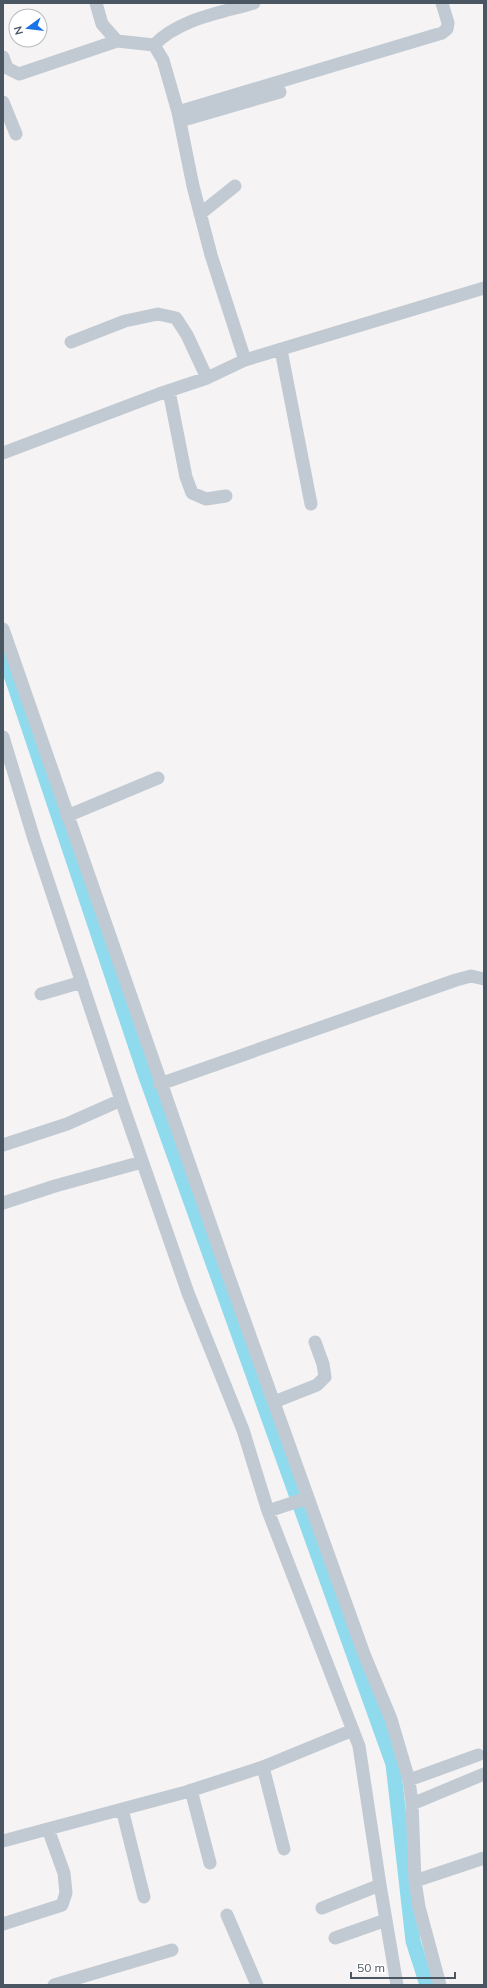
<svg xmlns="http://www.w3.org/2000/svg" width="487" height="1988" font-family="Mulish,sans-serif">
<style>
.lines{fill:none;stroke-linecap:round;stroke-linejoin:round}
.canal{stroke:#90daee;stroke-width:15}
.minor{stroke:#c1cad2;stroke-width:13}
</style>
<rect width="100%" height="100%" fill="#f5f3f3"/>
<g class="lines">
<!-- canal -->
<path class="canal" d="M 3,651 L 145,1074 L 393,1764 L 413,1941 L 427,1985"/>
<!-- minor -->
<path class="minor" d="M 96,3 L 102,24 L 117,41 L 154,45 L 163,60 L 178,112 L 193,186 L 211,255 L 245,360
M 154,45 C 179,19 220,13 254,3
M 3,57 L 7,68 L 19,74 L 117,41
M 3,102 L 16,134
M 178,112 L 442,33 L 447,29 L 448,23 L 442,3
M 180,121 L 280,92
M 200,214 L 235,186
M 71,342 L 125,321 L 158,314 L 176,318 L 187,335 L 207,378
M 281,350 L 311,504
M 169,391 L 186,477 L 192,493 L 206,499 L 226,496
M 3,453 L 159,394 L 207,378 L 245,360 L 484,288
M 3,629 L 225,1266 L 364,1654 L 391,1719 L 409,1780 L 412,1804 L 415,1881 L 419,1907 L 440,1985
M 3,737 L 34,839 L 121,1100 L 188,1293 L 243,1430 L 268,1511 L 359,1746 L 380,1885 L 397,1985
M 67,816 L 158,778
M 41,994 L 82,982
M 160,1084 L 456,980 L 471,976 L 484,979
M 3,1145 L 67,1124 L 121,1100
M 3,1203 L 55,1186 L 142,1162
M 274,1402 L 317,1385 L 325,1377 L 323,1364 L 315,1342
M 268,1511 L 308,1498
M 263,1767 L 284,1849
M 409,1780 L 478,1755
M 191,1790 L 210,1863
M 412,1804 L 484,1774
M 122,1809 L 144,1897
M 3,1841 L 186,1792 L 263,1767 L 353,1730
M 415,1881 L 484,1858
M 322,1908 L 380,1885
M 227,1915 L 257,1985
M 3,1924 L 62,1905 L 66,1893 L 64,1873 L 48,1829
M 335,1938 L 386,1920
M 54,1985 L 172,1950"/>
</g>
<!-- border -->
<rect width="487" height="1988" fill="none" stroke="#4a5661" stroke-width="8"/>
<!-- north arrow -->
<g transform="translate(28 28) rotate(255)"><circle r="19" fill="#ffffff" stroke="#b7bbc0"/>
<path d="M0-3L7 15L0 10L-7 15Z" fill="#1a73e8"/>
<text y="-6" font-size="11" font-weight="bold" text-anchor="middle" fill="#4a5661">N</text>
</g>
<!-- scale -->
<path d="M351 1972v6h104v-6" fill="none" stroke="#4a5661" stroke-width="2"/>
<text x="357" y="1972" font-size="12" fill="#4a5661" stroke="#ffffff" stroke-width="3" paint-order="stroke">50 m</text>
</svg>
